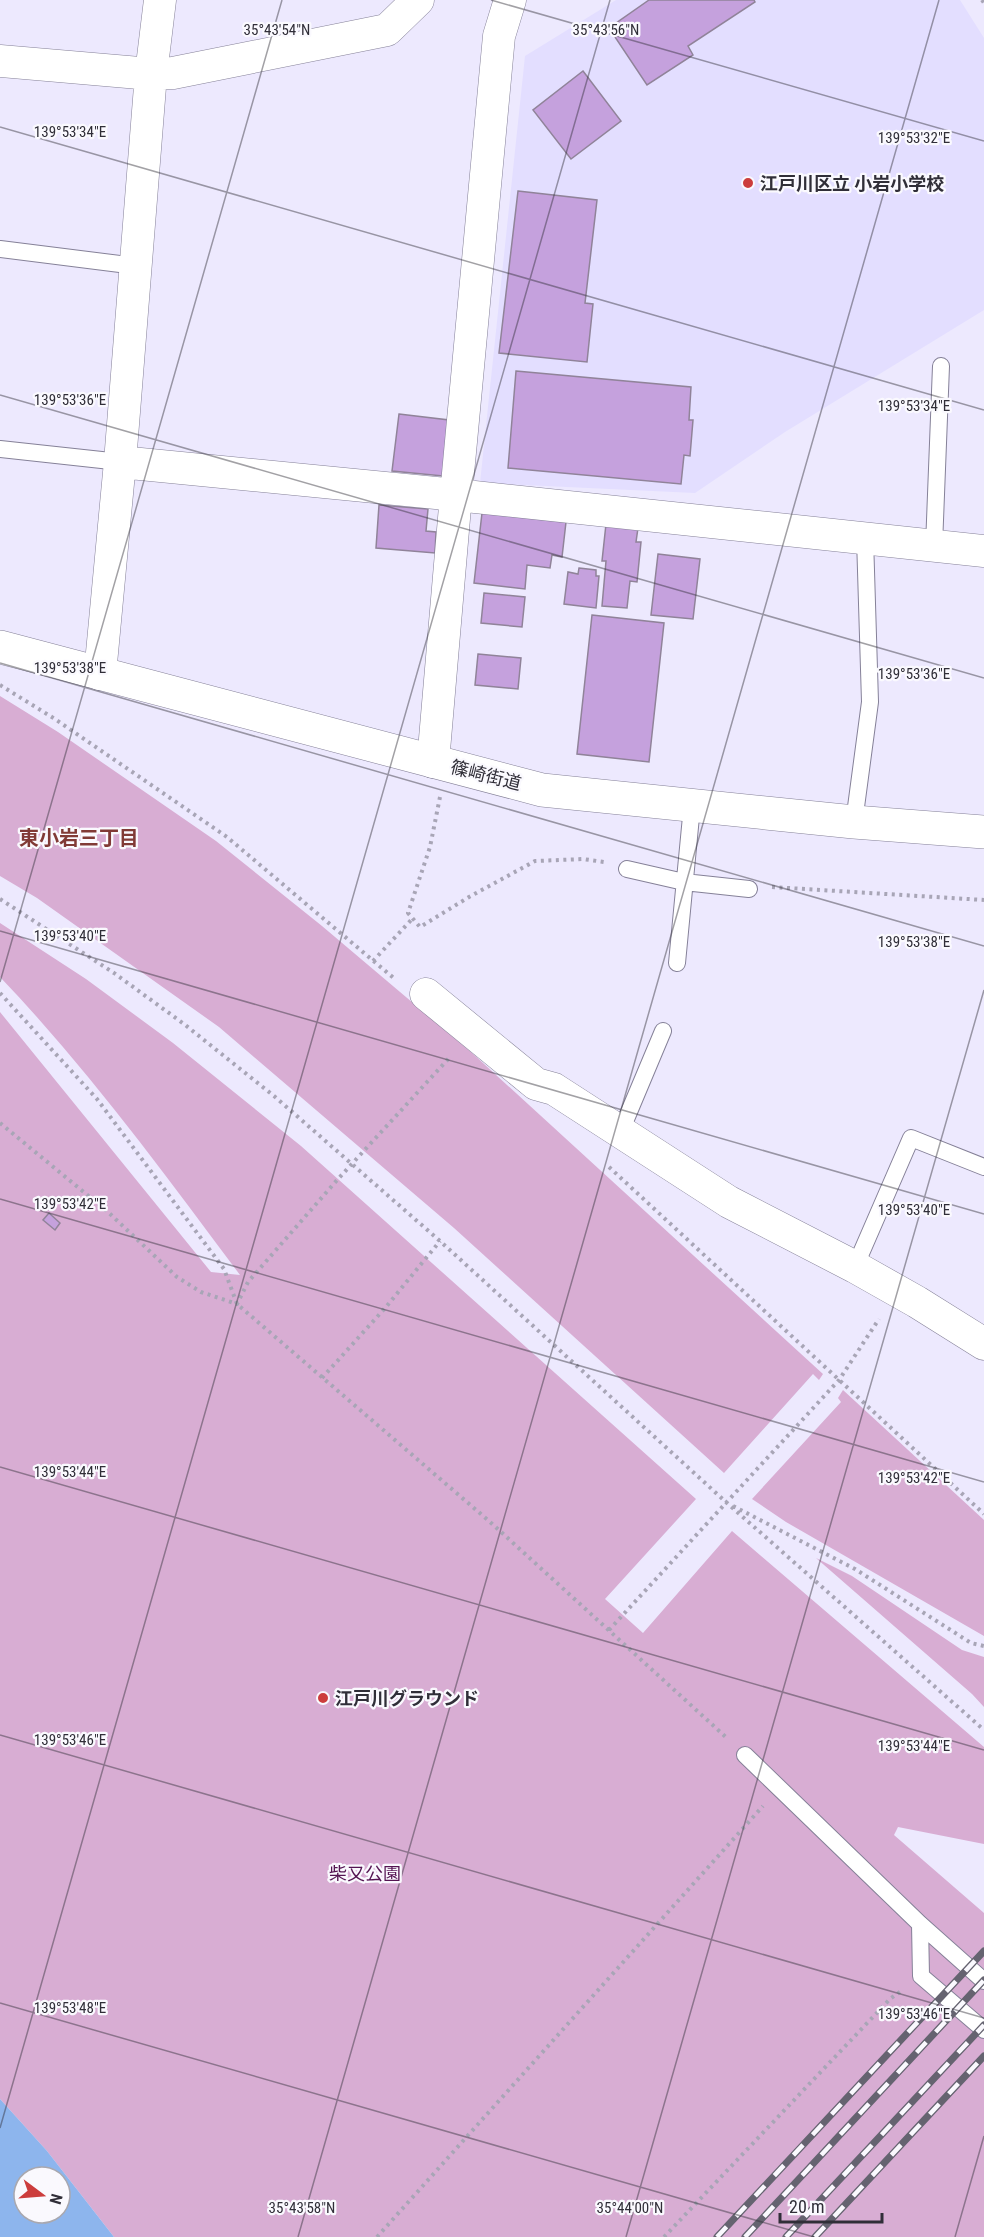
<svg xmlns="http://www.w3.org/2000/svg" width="984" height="2237" font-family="'Roboto Condensed','Noto Sans JP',sans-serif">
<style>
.built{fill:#e3deff}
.green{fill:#d8add3}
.water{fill:#8db5ed;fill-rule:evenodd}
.building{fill:#c5a1dd;stroke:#908399;stroke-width:1.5}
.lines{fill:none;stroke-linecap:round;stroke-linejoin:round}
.lane-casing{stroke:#858198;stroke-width:18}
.street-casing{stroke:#858198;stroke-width:33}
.secondary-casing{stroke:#858198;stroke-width:34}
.path{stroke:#a8a5b6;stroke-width:4;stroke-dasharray:3 4.5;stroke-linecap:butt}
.lane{stroke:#fff;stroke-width:16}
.street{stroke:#fff;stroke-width:32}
.secondary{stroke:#fff;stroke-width:33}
.rail-casing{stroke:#656370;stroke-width:7}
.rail{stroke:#faf9fe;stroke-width:4.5;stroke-dasharray:14;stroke-linecap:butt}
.ticks{fill:none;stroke:#302e38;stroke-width:1.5;stroke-opacity:0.45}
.poi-dot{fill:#cc3d3d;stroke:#faf9fe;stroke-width:2}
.labels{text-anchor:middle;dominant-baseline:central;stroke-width:4.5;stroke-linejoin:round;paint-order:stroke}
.poi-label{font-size:18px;font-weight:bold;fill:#302e38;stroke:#faf9fe;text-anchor:start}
.street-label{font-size:18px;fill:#302e38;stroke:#faf9fe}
.park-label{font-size:18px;fill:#541452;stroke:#faf9fe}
.neighbourhood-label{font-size:20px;font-weight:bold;fill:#813a36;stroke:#faf9fe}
.ticks-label{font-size:15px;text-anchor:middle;fill:#302e38;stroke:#faf9fe;stroke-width:4.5;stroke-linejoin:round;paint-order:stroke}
</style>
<rect width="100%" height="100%" fill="#ede9fe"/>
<!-- built -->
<path class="built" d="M 616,0 L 960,0 L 984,38 L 984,310 L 785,432 L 695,493 L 480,483 L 525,56 Z"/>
<!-- green -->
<path class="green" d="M 0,696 L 58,732 L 216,841 L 322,926 L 471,1052 L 823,1374 L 819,1380 L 813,1374 L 724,1473 L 454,1228 L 219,1027 L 37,898 L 0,876 Z
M 0,923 L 86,979 L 173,1043 L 301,1146 L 696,1499 L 605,1599 L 643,1633 L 732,1531 L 984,1747 L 984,1844 L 898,1827 L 894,1835 L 984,1913 L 984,2237 L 114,2237 L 47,2151 L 0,2099 L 0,1012 L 211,1272 L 240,1275 C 164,1173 88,1069 0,977 Z
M 843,1390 L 984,1520 L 984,1636 L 786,1522 L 752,1499 L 841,1402 L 838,1398 Z
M 816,1558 L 852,1576 L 962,1650 L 984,1657 L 984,1707 L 972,1694 Z"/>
<!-- water -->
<path class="water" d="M 0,2099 L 47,2151 L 114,2237 L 0,2237 ZM 24,2177 L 60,2177 L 60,2213 L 24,2213 Z"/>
<!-- building -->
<path class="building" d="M 649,0 L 754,0 L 755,2 L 688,46 L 693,55 L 647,85 L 609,28 Z
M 583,71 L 621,121 L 571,159 L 533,110 Z
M 518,191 L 597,200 L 585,303 L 593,304 L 587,362 L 499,353 Z
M 516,371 L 691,387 L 689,420 L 693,420 L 690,456 L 684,455 L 681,484 L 508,468 Z
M 399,414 L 449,420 L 443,476 L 392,471 Z
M 379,505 L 428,509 L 426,531 L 436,532 L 435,553 L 376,548 Z
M 482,513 L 566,522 L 562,557 L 552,555 L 550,568 L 527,565 L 525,589 L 474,583 Z
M 606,524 L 638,528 L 636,542 L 641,542 L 637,582 L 630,581 L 627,608 L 602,606 L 606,561 L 602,561 Z
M 658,554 L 700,559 L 693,619 L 651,615 Z
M 579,568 L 596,570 L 596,576 L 599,576 L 596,608 L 564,604 L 568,572 L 578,574 Z
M 484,593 L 525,597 L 522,627 L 481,623 Z
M 592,615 L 664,623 L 649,762 L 577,754 Z
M 478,654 L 521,658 L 518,689 L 475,685 Z
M 49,1213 L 60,1223 L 55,1230 L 43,1220 Z"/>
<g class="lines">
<!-- lane casing -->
<g class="lane-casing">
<path id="lane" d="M 0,249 L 136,266
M 0,449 L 120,462
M 934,546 L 941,366
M 854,822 L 870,702 L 865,538
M 627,869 L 684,882 L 749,889
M 677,963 L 692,806
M 621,1131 L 663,1031
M 855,1267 L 911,1138 L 984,1167
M 745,1755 L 920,1924 L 984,1981
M 920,1924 L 921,1976 L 984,2030"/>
</g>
<!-- street casing -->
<g class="street-casing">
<path id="street" d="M 0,61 L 151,74 L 173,73 L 387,30 L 418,0
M 120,462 L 456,495 L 984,551
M 100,674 L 120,462 L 151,74 L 160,0
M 433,762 L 456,495 L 499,36 L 510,0
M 426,994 L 536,1084 L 554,1089 L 729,1202 L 855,1267 L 917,1302 L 984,1344"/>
</g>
<!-- secondary casing -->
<g class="secondary-casing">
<path id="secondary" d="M 0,647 L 542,790 L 854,822 L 984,832"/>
</g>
<!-- path -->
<path class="path" d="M 982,0 L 984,3
M 0,685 L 55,719 L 227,837 L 396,980
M 440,797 L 430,847 L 408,913 L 420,927 L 469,897 L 535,861 L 583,859 L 604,862
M 772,887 L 984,900
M 0,899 L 114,973 L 184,1024 L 274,1096 L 440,1241 L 727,1503 L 984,1730
M 373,961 L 412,919
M 0,993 L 97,1099 L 224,1269 L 237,1304 L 489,1521 L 728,1739
M 0,1123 L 108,1212 L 177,1277 L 201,1292 L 237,1304 L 248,1282 L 338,1179 L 451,1056
M 609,1167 L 984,1514
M 322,1378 L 386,1307 L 440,1241
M 733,1506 L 855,1569 L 971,1643 L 984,1646
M 609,1630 L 839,1380 L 879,1319
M 377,2237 L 763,1806
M 664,2237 L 890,1999 L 901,1991"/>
<!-- lane -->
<use href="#lane" class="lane"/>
<!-- street -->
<use href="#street" class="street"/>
<!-- secondary -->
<use href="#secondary" class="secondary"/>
<!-- rail casing -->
<g class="rail-casing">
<path id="rail" d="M 717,2237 L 984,1951
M 745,2237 L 984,1980
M 786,2237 L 984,2025
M 815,2237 L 984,2056"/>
</g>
<!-- rail -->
<use href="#rail" class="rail"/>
</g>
<!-- ticks -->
<path class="ticks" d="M 491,0 L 984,141M 0,127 L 984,410M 0,395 L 984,678M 0,663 L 984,946M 0,931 L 984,1214M 0,982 L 282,0M 0,1199 L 984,1482M 0,1467 L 984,1750M 0,1735 L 984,2018M 0,2003 L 814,2237M 0,2128 L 610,0M 298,2237 L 939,0M 626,2237 L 984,990M 955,2237 L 984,2136"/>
<!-- markers -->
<g class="poi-dot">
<circle cx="748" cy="183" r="6"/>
<circle cx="323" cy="1698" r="6"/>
</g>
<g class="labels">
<!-- poi labels -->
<g class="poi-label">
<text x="760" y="183">江戸川区立 小岩小学校</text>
<text x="335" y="1698">江戸川グラウンド</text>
</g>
<!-- street labels -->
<g class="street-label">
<text transform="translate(486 775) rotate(14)">篠崎街道</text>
</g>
<!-- park labels -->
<g class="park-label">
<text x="365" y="1873">柴又公園</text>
</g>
<!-- neighbourhood labels -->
<g class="neighbourhood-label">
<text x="79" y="838">東小岩三丁目</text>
</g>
</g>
<g class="ticks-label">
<text x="277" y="35">35°43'54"N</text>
<text x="606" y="35">35°43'56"N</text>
<text x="70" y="137">139°53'34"E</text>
<text x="914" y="143">139°53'32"E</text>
<text x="70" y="405">139°53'36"E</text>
<text x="914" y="411">139°53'34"E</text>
<text x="70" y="673">139°53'38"E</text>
<text x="914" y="679">139°53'36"E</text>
<text x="70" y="941">139°53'40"E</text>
<text x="914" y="947">139°53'38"E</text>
<text x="70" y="1209">139°53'42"E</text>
<text x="914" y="1215">139°53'40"E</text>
<text x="70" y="1477">139°53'44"E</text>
<text x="914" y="1483">139°53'42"E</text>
<text x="70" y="1745">139°53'46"E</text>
<text x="914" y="1751">139°53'44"E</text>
<text x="70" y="2013">139°53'48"E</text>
<text x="914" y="2019">139°53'46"E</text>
<text x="302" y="2213">35°43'58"N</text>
<text x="630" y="2213">35°44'00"N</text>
</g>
<!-- north arrow -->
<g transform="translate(42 2195) rotate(106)"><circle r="28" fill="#faf9fe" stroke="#a9a8af" stroke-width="1.5"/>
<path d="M0-4.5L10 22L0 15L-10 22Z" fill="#cc3d3d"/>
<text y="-9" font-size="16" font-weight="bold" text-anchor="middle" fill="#302e38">N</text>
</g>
<!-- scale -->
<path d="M780 2213v9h102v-9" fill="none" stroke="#302e38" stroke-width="3"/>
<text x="789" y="2213" font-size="18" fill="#302e38" stroke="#faf9fe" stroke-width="4.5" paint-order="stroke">20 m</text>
</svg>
